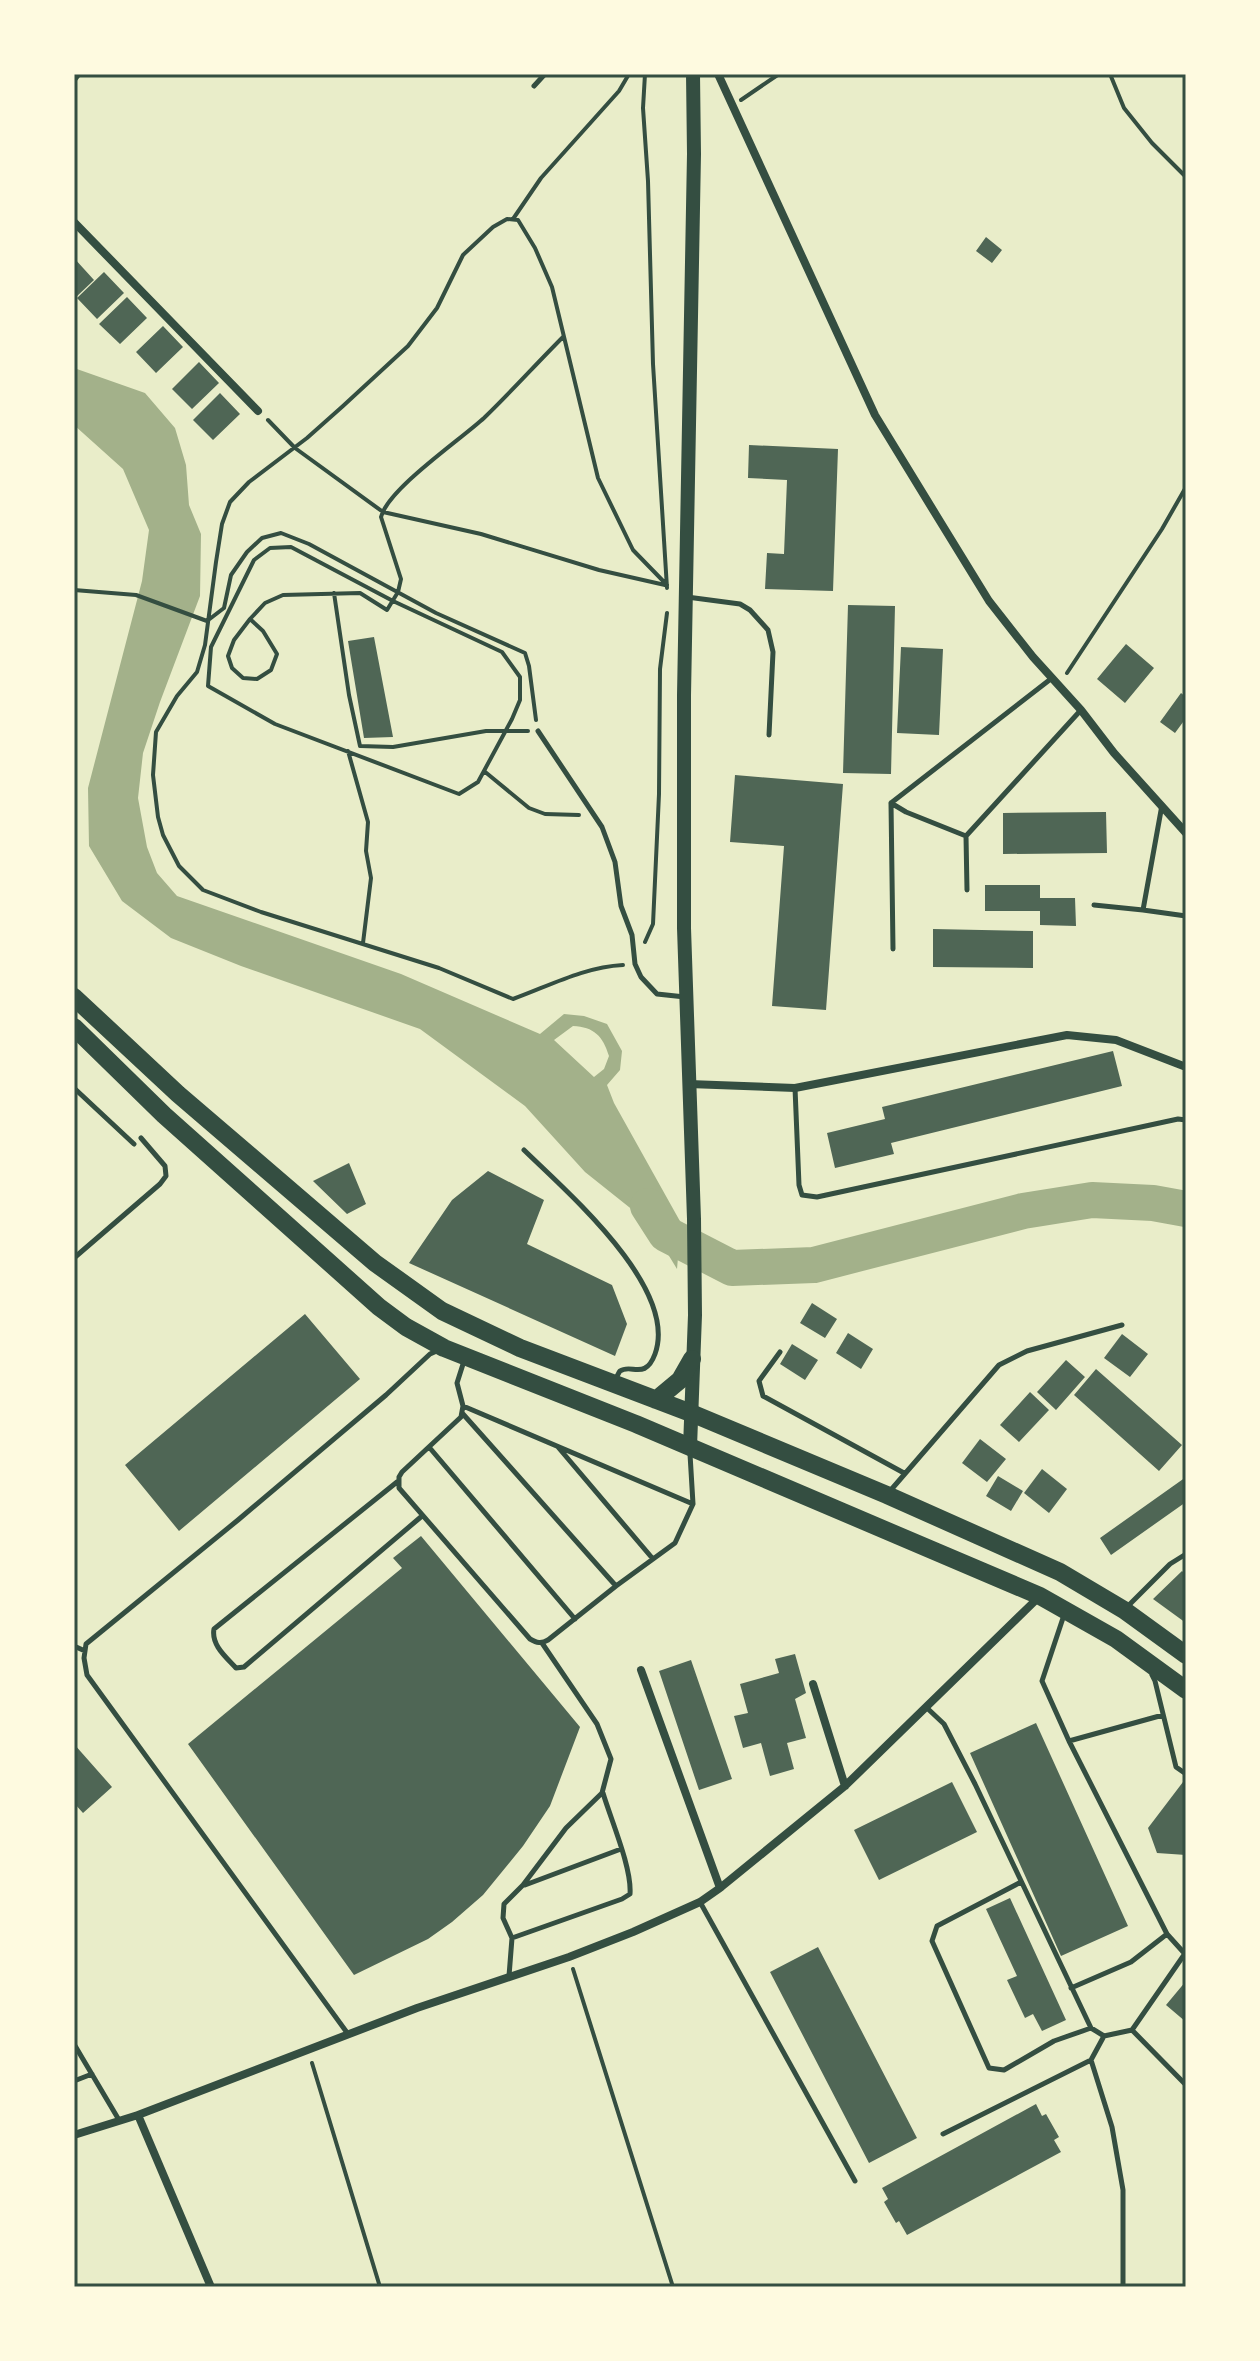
<svg xmlns="http://www.w3.org/2000/svg" width="1260" height="2361" font-family="Lato,sans-serif">
<style>
.water{fill:#a3b18a;fill-rule:evenodd}
.lines{fill:none;stroke-linecap:round;stroke-linejoin:round}
.river{stroke:#a3b18a;stroke-width:36}
.building{fill:#4f6655}
.path{stroke:#344e41;stroke-width:4}
.service{stroke:#344e41;stroke-width:5}
.minor{stroke:#344e41;stroke-width:8}
.tertiary{stroke:#344e41;stroke-width:14}
.primary{stroke:#344e41;stroke-width:18}
.neatline{fill:none;stroke:#344e41;stroke-width:3}
</style>
<rect width="100%" height="100%" fill="#e9edc9"/>
<!-- water -->
<path class="water" d="M 74,368 L 145,393 L 175,428 L 186,465 L 189,505 L 201,534 L 200,596 L 160,702 L 143,753 L 138,798 L 147,847 L 157,873 L 177,896 L 401,974 L 540,1034 L 564,1014 L 584,1016 L 607,1024 L 622,1051 L 620,1070 L 607,1085 L 614,1103 L 681,1223 L 677,1269 L 649,1223 L 585,1172 L 525,1106 L 420,1029 L 241,966 L 171,938 L 122,901 L 89,846 L 88,788 L 142,581 L 149,530 L 123,469 L 74,425 ZM 573,1026 C 594,1027 603,1036 609,1056 L 604,1069 L 594,1077 L 554,1040 Z"/>
<g class="lines">
<!-- river -->
<path class="river" d="M 648,1206 L 666,1234 L 732,1268 L 814,1265 L 1023,1211 L 1092,1200 L 1153,1203 L 1186,1209"/>
</g>
<!-- building -->
<path class="building" d="M 986,237 L 1002,250 L 992,263 L 976,251 Z
M 74,258 L 94,280 L 74,299 Z
M 104,272 L 124,293 L 97,319 L 77,298 Z
M 127,297 L 147,318 L 120,344 L 99,324 Z
M 163,326 L 183,347 L 156,373 L 136,352 Z
M 199,362 L 219,383 L 192,409 L 172,389 Z
M 220,393 L 240,414 L 213,440 L 193,420 Z
M 749,445 L 838,449 L 833,591 L 765,589 L 767,553 L 784,554 L 787,480 L 748,478 Z
M 848,605 L 895,606 L 891,774 L 843,773 Z
M 374,637 L 393,737 L 364,738 L 348,641 Z
M 1126,644 L 1154,668 L 1125,703 L 1097,679 Z
M 901,647 L 943,649 L 939,735 L 897,733 Z
M 1181,693 L 1186,697 L 1186,718 L 1175,733 L 1160,722 Z
M 735,775 L 843,784 L 826,1010 L 772,1006 L 784,846 L 730,842 Z
M 1106,812 L 1107,853 L 1003,854 L 1003,813 Z
M 985,885 L 1040,885 L 1040,898 L 1075,898 L 1076,926 L 1040,925 L 1040,911 L 985,911 Z
M 933,929 L 1033,931 L 1033,968 L 933,967 Z
M 1113,1051 L 1122,1086 L 891,1143 L 894,1154 L 835,1168 L 827,1133 L 885,1119 L 882,1107 Z
M 349,1163 L 366,1204 L 347,1214 L 313,1181 Z
M 488,1171 L 544,1200 L 527,1244 L 612,1285 L 627,1324 L 615,1356 L 409,1263 L 452,1200 Z
M 812,1303 L 837,1319 L 825,1338 L 800,1323 Z
M 305,1314 L 360,1379 L 179,1531 L 125,1465 Z
M 848,1333 L 873,1349 L 861,1369 L 836,1353 Z
M 1122,1334 L 1148,1354 L 1130,1377 L 1104,1358 Z
M 792,1344 L 818,1360 L 805,1380 L 780,1364 Z
M 1066,1360 L 1085,1377 L 1056,1410 L 1037,1392 Z
M 1096,1369 L 1182,1445 L 1159,1471 L 1074,1395 Z
M 1030,1392 L 1049,1410 L 1019,1442 L 1000,1425 Z
M 980,1439 L 1006,1459 L 987,1482 L 962,1463 Z
M 1042,1469 L 1067,1489 L 1049,1513 L 1024,1493 Z
M 998,1476 L 1023,1491 L 1011,1511 L 986,1496 Z
M 1186,1477 L 1186,1502 L 1111,1555 L 1100,1538 Z
M 421,1536 L 580,1727 L 550,1806 L 523,1846 L 483,1895 L 452,1922 L 428,1939 L 354,1975 L 188,1744 L 402,1568 L 393,1558 Z
M 1182,1571 L 1186,1575 L 1186,1623 L 1153,1599 Z
M 795,1654 L 806,1693 L 795,1699 L 806,1738 L 787,1743 L 794,1769 L 770,1776 L 761,1743 L 743,1748 L 734,1716 L 748,1713 L 740,1684 L 779,1673 L 775,1659 Z
M 691,1660 L 732,1779 L 699,1790 L 659,1671 Z
M 1036,1723 L 1128,1926 L 1061,1956 L 970,1753 Z
M 74,1744 L 112,1787 L 83,1813 L 74,1803 Z
M 1186,1778 L 1186,1855 L 1157,1853 L 1148,1828 Z
M 952,1782 L 977,1832 L 879,1880 L 854,1830 Z
M 1010,1898 L 1066,2020 L 1042,2031 L 1033,2014 L 1025,2018 L 1007,1980 L 1017,1976 L 986,1909 Z
M 818,1947 L 917,2138 L 869,2163 L 770,1972 Z
M 1186,1981 L 1186,2022 L 1166,2005 Z
M 1036,2104 L 1042,2116 L 1046,2114 L 1059,2137 L 1054,2140 L 1061,2152 L 907,2235 L 899,2221 L 896,2223 L 884,2202 L 888,2199 L 882,2188 Z"/>
<g class="lines">
<!-- path -->
<path class="path" d="M 645,74 L 643,108 L 648,181 L 653,364 L 667,588
M 1110,74 L 1124,108 L 1152,143 L 1186,177
M 741,100 L 779,74
M 513,219 L 541,178 L 619,91 L 629,74
M 268,420 L 295,448 L 383,512 L 481,534 L 599,570 L 665,585
M 291,547 L 393,601 L 502,652 L 520,677 L 520,700 L 512,719 L 478,782 L 459,794 L 275,724 L 208,686 L 211,647 L 254,560 L 270,548 Z
M 74,590 L 136,595 L 207,621 L 224,608 L 231,575 L 247,552 L 262,538 L 281,533 L 309,544 L 436,613 L 525,653 L 529,666 L 536,720
M 334,593 L 349,695 L 360,746 L 393,747 L 486,731 L 528,731
M 250,619 L 263,631 L 277,654 L 271,670 L 257,679 L 243,678 L 232,668 L 228,656 L 234,640 L 250,619 L 265,603 L 283,595 L 360,593 L 387,610 L 398,592 L 401,579 L 381,517 C 388,489 460,440 484,418 C 511,392 536,364 563,337
M 1067,673 L 1162,529 L 1186,487
M 348,751 L 368,822 L 366,851 L 371,878 L 363,943
M 484,771 L 529,808 L 545,814 L 579,815
M 645,942 L 653,924 L 659,794 L 660,669 L 667,613
M 623,965 C 584,967 549,986 513,999 L 439,968 L 261,912 L 203,890 L 179,866 L 163,835 L 158,817 L 153,775 L 156,732 L 177,696 L 197,672 L 205,645 L 216,562 L 222,524 L 230,502 L 249,482 L 307,438 L 343,406 L 408,346 L 437,308 L 463,255 L 493,227 L 507,219 L 518,220 L 535,248 L 552,287 L 598,478 L 633,550 L 667,585
M 573,1969 L 673,2287
M 312,2063 L 380,2287"/>
<!-- service -->
<path class="service" d="M 534,86 L 545,74
M 687,597 L 740,604 L 750,610 L 768,630 L 773,652 L 769,735
M 538,731 L 602,827 L 615,862 L 621,906 L 632,935 L 635,964 L 641,977 L 657,994 L 685,997
M 891,803 L 906,812 L 966,836 L 1080,711
M 966,836 L 967,890
M 1094,905 L 1143,910 L 1162,805
M 1143,910 L 1186,916
M 893,949 L 891,803 L 1052,678
M 74,1088 L 134,1144
M 795,1088 L 799,1185 L 802,1195 L 817,1197 L 1178,1119 L 1186,1120
M 524,1150 C 567,1192 679,1288 655,1354 C 645,1381 631,1363 620,1371 C 619,1372 615,1380 615,1382
M 74,1258 L 160,1184 L 166,1176 L 165,1166 L 141,1138
M 780,1352 L 759,1381 L 763,1396 L 904,1473
M 464,1361 L 457,1383 L 463,1406 L 461,1417 L 402,1472 L 399,1477 L 399,1488 L 530,1639 C 537,1643 541,1644 548,1640 L 616,1586 L 675,1543 L 693,1504 L 690,1454
M 463,1406 L 693,1504
M 463,1414 L 616,1586
M 429,1447 L 575,1619
M 558,1447 L 653,1559
M 397,1482 L 214,1629 C 211,1645 226,1657 236,1668 L 244,1667 L 422,1516
M 890,1491 L 999,1365 L 1027,1351 L 1122,1325
M 1128,1606 L 1170,1564 L 1186,1554
M 1064,1615 L 1042,1681 L 1069,1741 L 1167,1934
M 74,1646 L 85,1651
M 1152,1675 L 1155,1681 L 1176,1767 L 1186,1774
M 927,1708 L 944,1724 L 975,1784 L 1091,2028 L 1104,2036 L 1132,2030 L 1186,2085
M 1069,1741 L 1163,1715
M 1021,1882 L 937,1926 L 932,1941 L 989,2068 L 1004,2070 L 1054,2041 L 1091,2028
M 525,1885 L 621,1849
M 700,1902 L 855,2181
M 512,1938 L 622,1899 L 630,1894 C 632,1868 611,1820 603,1793
M 509,1976 L 512,1938 L 503,1918 L 504,1904 L 523,1885 L 566,1828 L 602,1793 L 611,1759 L 597,1724 L 542,1643
M 1071,1988 L 1131,1962 L 1167,1934 L 1185,1954
M 1132,2030 L 1186,1952
M 348,2034 L 87,1675 L 84,1658 L 86,1644 L 238,1520 L 386,1395 L 430,1354 L 439,1350
M 74,2044 L 119,2120
M 1091,2060 L 1112,2127 L 1123,2190 L 1123,2287
M 74,2081 L 92,2074
M 943,2134 L 1091,2060 L 1104,2036"/>
<!-- minor -->
<path class="minor" d="M 718,74 L 875,415 L 938,518 L 989,601 L 1033,657 L 1081,710 L 1114,753 L 1186,833
M 74,78 L 77,74
M 74,222 L 258,411
M 689,1084 L 795,1088 L 1067,1035 L 1116,1040 L 1186,1067
M 641,1670 L 720,1888
M 813,1684 L 845,1786
M 138,2115 L 211,2287
M 74,2135 L 138,2115 L 417,2008 L 569,1957 L 633,1932 L 700,1902 L 720,1888 L 845,1786 L 1040,1596"/>
<!-- tertiary -->
<path class="tertiary" d="M 690,1447 L 695,1315 L 694,1219 L 684,928 L 684,695 L 694,154 L 693,74"/>
<!-- primary -->
<path class="primary" d="M 74,997 L 178,1094 L 375,1263 L 442,1311 L 520,1348 L 691,1413 L 887,1495 L 1060,1572 L 1124,1610 L 1186,1655
M 74,1027 L 164,1115 L 379,1307 L 406,1327 L 444,1348 L 636,1424 L 1040,1596 L 1116,1639 L 1186,1690
M 656,1400 L 680,1380 L 692,1359"/>
</g>
<!-- border -->
<rect width="1260" height="2361" fill="none" stroke="#fefae0" stroke-width="152"/>
<rect x="76" y="76" width="1108" height="2209" class="neatline"/>
</svg>
